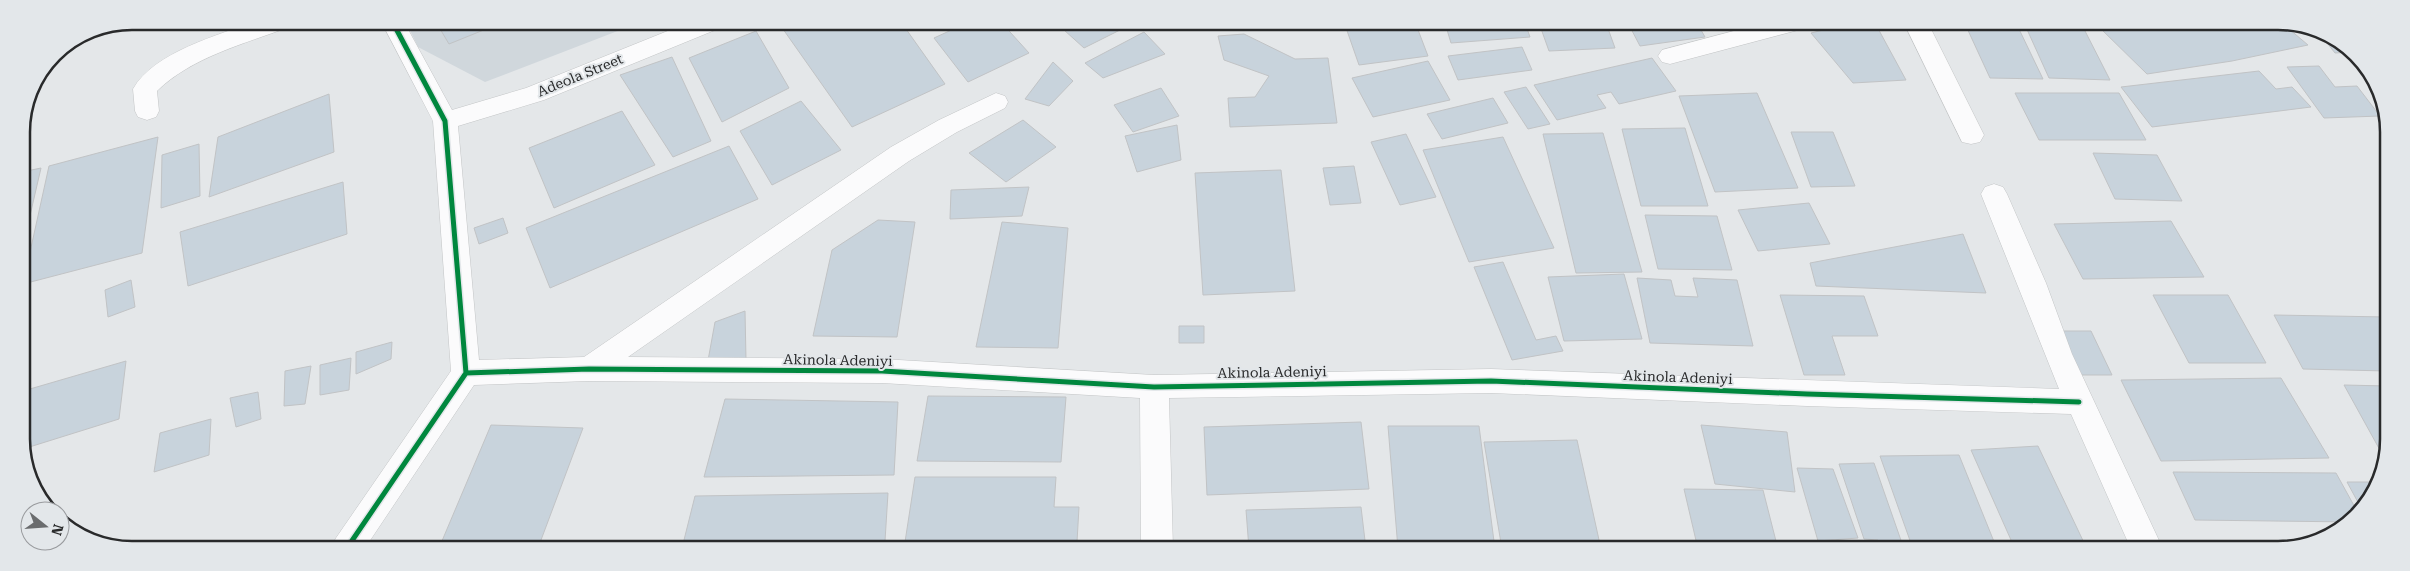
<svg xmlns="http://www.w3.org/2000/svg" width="2410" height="571" font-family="'Roboto Serif',serif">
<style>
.built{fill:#d0d7dc}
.building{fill:#c8d3dc;stroke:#c1c3c5}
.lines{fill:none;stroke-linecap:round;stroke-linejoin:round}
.minor-casing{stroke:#c3c5c6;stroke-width:1}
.minor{fill:#fbfbfc;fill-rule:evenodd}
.cycleway-casing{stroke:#e3e7ea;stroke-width:8}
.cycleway{stroke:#00873e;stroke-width:5}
.labels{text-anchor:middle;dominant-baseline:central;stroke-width:4;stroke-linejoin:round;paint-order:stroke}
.street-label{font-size:14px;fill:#292a2b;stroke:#e3e7ea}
.rim{fill:none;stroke:#292a2b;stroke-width:2.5}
</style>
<rect width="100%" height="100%" fill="#e4e7e9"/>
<!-- built -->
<path class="built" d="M 406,22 L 641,22 L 485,82 L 418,47 Z"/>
<!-- building -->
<path class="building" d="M 436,22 L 501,22 L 501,23 L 449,44 Z
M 778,22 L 901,22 L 945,84 L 852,127 Z
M 969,22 L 1001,22 L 1029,53 L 968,82 L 934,38 Z
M 1081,22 L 1136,22 L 1084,48 L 1064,30 Z
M 1344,22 L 1415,22 L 1428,56 L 1359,65 Z
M 1445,23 L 1525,23 L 1530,37 L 1451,43 Z
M 1539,23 L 1606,23 L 1615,48 L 1549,51 Z
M 1628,23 L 1697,23 L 1705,37 L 1640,46 Z
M 1852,23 L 1875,23 L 1906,80 L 1853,83 L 1811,33 Z
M 2130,23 L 2282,23 L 2308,45 L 2232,61 L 2147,74 L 2100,28 Z
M 2025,25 L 2083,27 L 2110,80 L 2049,78 Z
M 1966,26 L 2018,27 L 2043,79 L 1990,78 Z
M 756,31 L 789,88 L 722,122 L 689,58 Z
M 1144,32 L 1165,54 L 1103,78 L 1085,63 Z
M 1244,34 L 1295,59 L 1328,58 L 1337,123 L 1230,127 L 1228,98 L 1255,97 L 1269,76 L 1224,60 L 1218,36 Z
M 2320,34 L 2353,52 L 2335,53 Z
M 1522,47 L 1532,70 L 1458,80 L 1448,56 Z
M 672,57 L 711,141 L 673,157 L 620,75 Z
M 1652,58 L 1676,91 L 1619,104 L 1611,92 L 1597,95 L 1606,108 L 1557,120 L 1534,85 Z
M 1428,61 L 1450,100 L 1373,117 L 1352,78 Z
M 1053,62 L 1073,81 L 1049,106 L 1025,99 Z
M 2319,66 L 2335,87 L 2357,86 L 2380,116 L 2324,118 L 2287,67 Z
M 2259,71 L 2276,89 L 2292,87 L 2311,107 L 2152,127 L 2121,87 Z
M 1526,87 L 1550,124 L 1528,129 L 1504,92 Z
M 1161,88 L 1179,116 L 1133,132 L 1114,105 Z
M 1757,93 L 1798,188 L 1715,192 L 1679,96 Z
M 2015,93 L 2119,93 L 2146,140 L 2039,140 Z
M 329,94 L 334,152 L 209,197 L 218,137 Z
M 1493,98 L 1508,123 L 1442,139 L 1427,114 Z
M 801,101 L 841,150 L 772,185 L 740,131 Z
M 622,111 L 655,165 L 554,208 L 529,148 Z
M 1023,120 L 1056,147 L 1006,182 L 969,153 Z
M 1177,125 L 1181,160 L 1137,172 L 1125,136 Z
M 1685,128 L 1708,206 L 1641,206 L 1622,129 Z
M 1791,132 L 1833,132 L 1855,186 L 1811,187 Z
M 1603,133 L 1642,272 L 1576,273 L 1543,134 Z
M 1406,134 L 1436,197 L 1400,205 L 1371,142 Z
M 158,137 L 142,253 L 23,284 L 49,166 Z
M 1503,137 L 1554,248 L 1469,262 L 1423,150 Z
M 199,144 L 200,196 L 161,208 L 162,155 Z
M 729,146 L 758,199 L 550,288 L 526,228 Z
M 2093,153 L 2157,155 L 2182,201 L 2115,199 Z
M 1354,166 L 1361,203 L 1330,205 L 1323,168 Z
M 41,168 L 22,250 L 22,172 Z
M 1281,170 L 1295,291 L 1203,295 L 1195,173 Z
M 343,182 L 347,234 L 188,286 L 180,232 Z
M 1029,187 L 1022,216 L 950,219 L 951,190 Z
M 1809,203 L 1830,244 L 1758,251 L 1738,210 Z
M 1645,215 L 1717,216 L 1732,270 L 1658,269 Z
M 503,218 L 508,233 L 479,244 L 474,228 Z
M 878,220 L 915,222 L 897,337 L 813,336 L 832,250 Z
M 2171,221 L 2204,277 L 2083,279 L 2054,224 Z
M 1002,222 L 1068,228 L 1058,348 L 976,347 Z
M 1963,234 L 1986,293 L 1816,286 L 1810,263 Z
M 1503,262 L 1536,340 L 1556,336 L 1563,351 L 1512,360 L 1474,267 Z
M 1624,274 L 1642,339 L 1564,341 L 1548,277 Z
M 1637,278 L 1671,280 L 1675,296 L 1698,297 L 1693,278 L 1737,280 L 1753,346 L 1650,343 Z
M 131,280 L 135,307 L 108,317 L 105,290 Z
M 1780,295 L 1864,296 L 1878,336 L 1832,336 L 1845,375 L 1804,375 Z
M 2153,295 L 2228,295 L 2266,363 L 2189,363 Z
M 745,311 L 746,360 L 707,366 L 715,322 Z
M 2274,315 L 2387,317 L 2387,371 L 2303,369 Z
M 1179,326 L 1204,326 L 1204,343 L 1179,343 Z
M 2059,331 L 2091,331 L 2112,375 L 2079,375 Z
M 392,342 L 391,359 L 356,374 L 356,352 Z
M 351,358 L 349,390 L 320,395 L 320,365 Z
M 126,361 L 119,419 L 23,449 L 23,391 Z
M 311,366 L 305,404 L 284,406 L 285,371 Z
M 2281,378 L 2329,458 L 2161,461 L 2121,380 Z
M 2344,385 L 2387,386 L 2386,461 Z
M 258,392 L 261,419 L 236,427 L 230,398 Z
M 928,396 L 1066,397 L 1061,462 L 917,461 Z
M 725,399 L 898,402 L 894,475 L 704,477 Z
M 211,419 L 209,455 L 154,472 L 160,433 Z
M 1361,422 L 1369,489 L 1207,495 L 1204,427 Z
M 491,425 L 583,428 L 538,548 L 439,548 Z
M 1701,425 L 1787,432 L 1795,492 L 1715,484 Z
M 1388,426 L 1479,426 L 1495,549 L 1398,549 Z
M 1577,440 L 1601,549 L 1502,549 L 1484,442 Z
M 2038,446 L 2087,549 L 2015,549 L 1971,450 Z
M 1959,455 L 1997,549 L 1913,549 L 1880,456 Z
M 1874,463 L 1904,549 L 1881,549 L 1878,540 L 1864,539 L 1839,464 Z
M 1797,468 L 1833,469 L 1858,538 L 1818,541 Z
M 2173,472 L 2336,473 L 2357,511 L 2351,522 L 2195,520 Z
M 915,477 L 1056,477 L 1054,507 L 1079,507 L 1077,542 L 905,542 Z
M 2347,482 L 2374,482 L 2360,506 Z
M 1684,489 L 1763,490 L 1778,549 L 1698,549 Z
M 888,493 L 885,541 L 682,548 L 695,496 Z
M 1361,507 L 1366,549 L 1249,549 L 1246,510 Z
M 1869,542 L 1871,549 L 1817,549 L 1815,543 Z"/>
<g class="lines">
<!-- minor casing -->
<g class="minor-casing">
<path id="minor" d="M 257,21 L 292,21 L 289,27 C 244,44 192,57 157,91 L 159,111 L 156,117 L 147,120 L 138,117 L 135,111 L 133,89 C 154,52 219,35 257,21 Z
M 381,21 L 404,22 L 452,110 L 526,88 L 690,22 L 724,22 L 720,28 L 544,100 L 458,126 L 479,360 L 584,357 L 891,147 L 939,120 L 996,93 L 1005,96 L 1008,102 L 1005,108 L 957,132 L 909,161 L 628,357 L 882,359 L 1154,375 L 1491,369 L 2059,389 L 1981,194 L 1985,187 L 1994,184 L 2003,187 L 2007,194 L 2046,283 L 2072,354 L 2163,549 L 2131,549 L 2071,414 L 1807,406 L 1491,393 L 1169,398 L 1173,549 L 1141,549 L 1140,398 L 882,383 L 589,381 L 474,385 L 365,548 L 331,548 L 336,538 L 451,371 L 433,121 Z
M 1764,23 L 1806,23 L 1802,29 L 1670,64 L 1662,62 L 1658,56 L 1662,50 Z
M 1904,23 L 1928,23 L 1984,135 L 1980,142 L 1971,144 L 1962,142 Z"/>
</g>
<!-- minor -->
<use href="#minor" class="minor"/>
<!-- cycleway casing -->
<g class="cycleway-casing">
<path id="cycleway" d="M 466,373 L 589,369 L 882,371 L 1154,387 L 1491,381 L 1807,394 L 2079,402
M 347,548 L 466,373 L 445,121 L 392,21"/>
</g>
<!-- cycleway -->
<use href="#cycleway" class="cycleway"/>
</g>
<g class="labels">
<!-- street labels -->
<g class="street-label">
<text transform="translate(580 75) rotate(-22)">Adeola Street</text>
<text transform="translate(838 360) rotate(1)">Akinola Adeniyi</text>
<text transform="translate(1272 372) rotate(-1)">Akinola Adeniyi</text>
<text transform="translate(1678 377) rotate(2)">Akinola Adeniyi</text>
</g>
</g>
<!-- crop -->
<path d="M0 0H2410V571H0ZM132 30H2278A102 102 0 0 1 2380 132V439A102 102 0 0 1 2278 541H132A102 102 0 0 1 30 439V132A102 102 0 0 1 132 30Z" fill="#e3e7ea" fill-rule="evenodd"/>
<path class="rim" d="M132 30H2278A102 102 0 0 1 2380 132V439A102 102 0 0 1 2278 541H132A102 102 0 0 1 30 439V132A102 102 0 0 1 132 30Z"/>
<!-- north arrow -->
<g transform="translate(45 526) rotate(107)"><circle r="24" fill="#e3e7ea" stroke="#999b9e"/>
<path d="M0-4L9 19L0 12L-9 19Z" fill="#6a6c6e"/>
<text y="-8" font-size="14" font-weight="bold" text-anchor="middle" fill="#292a2b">N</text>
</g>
</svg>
